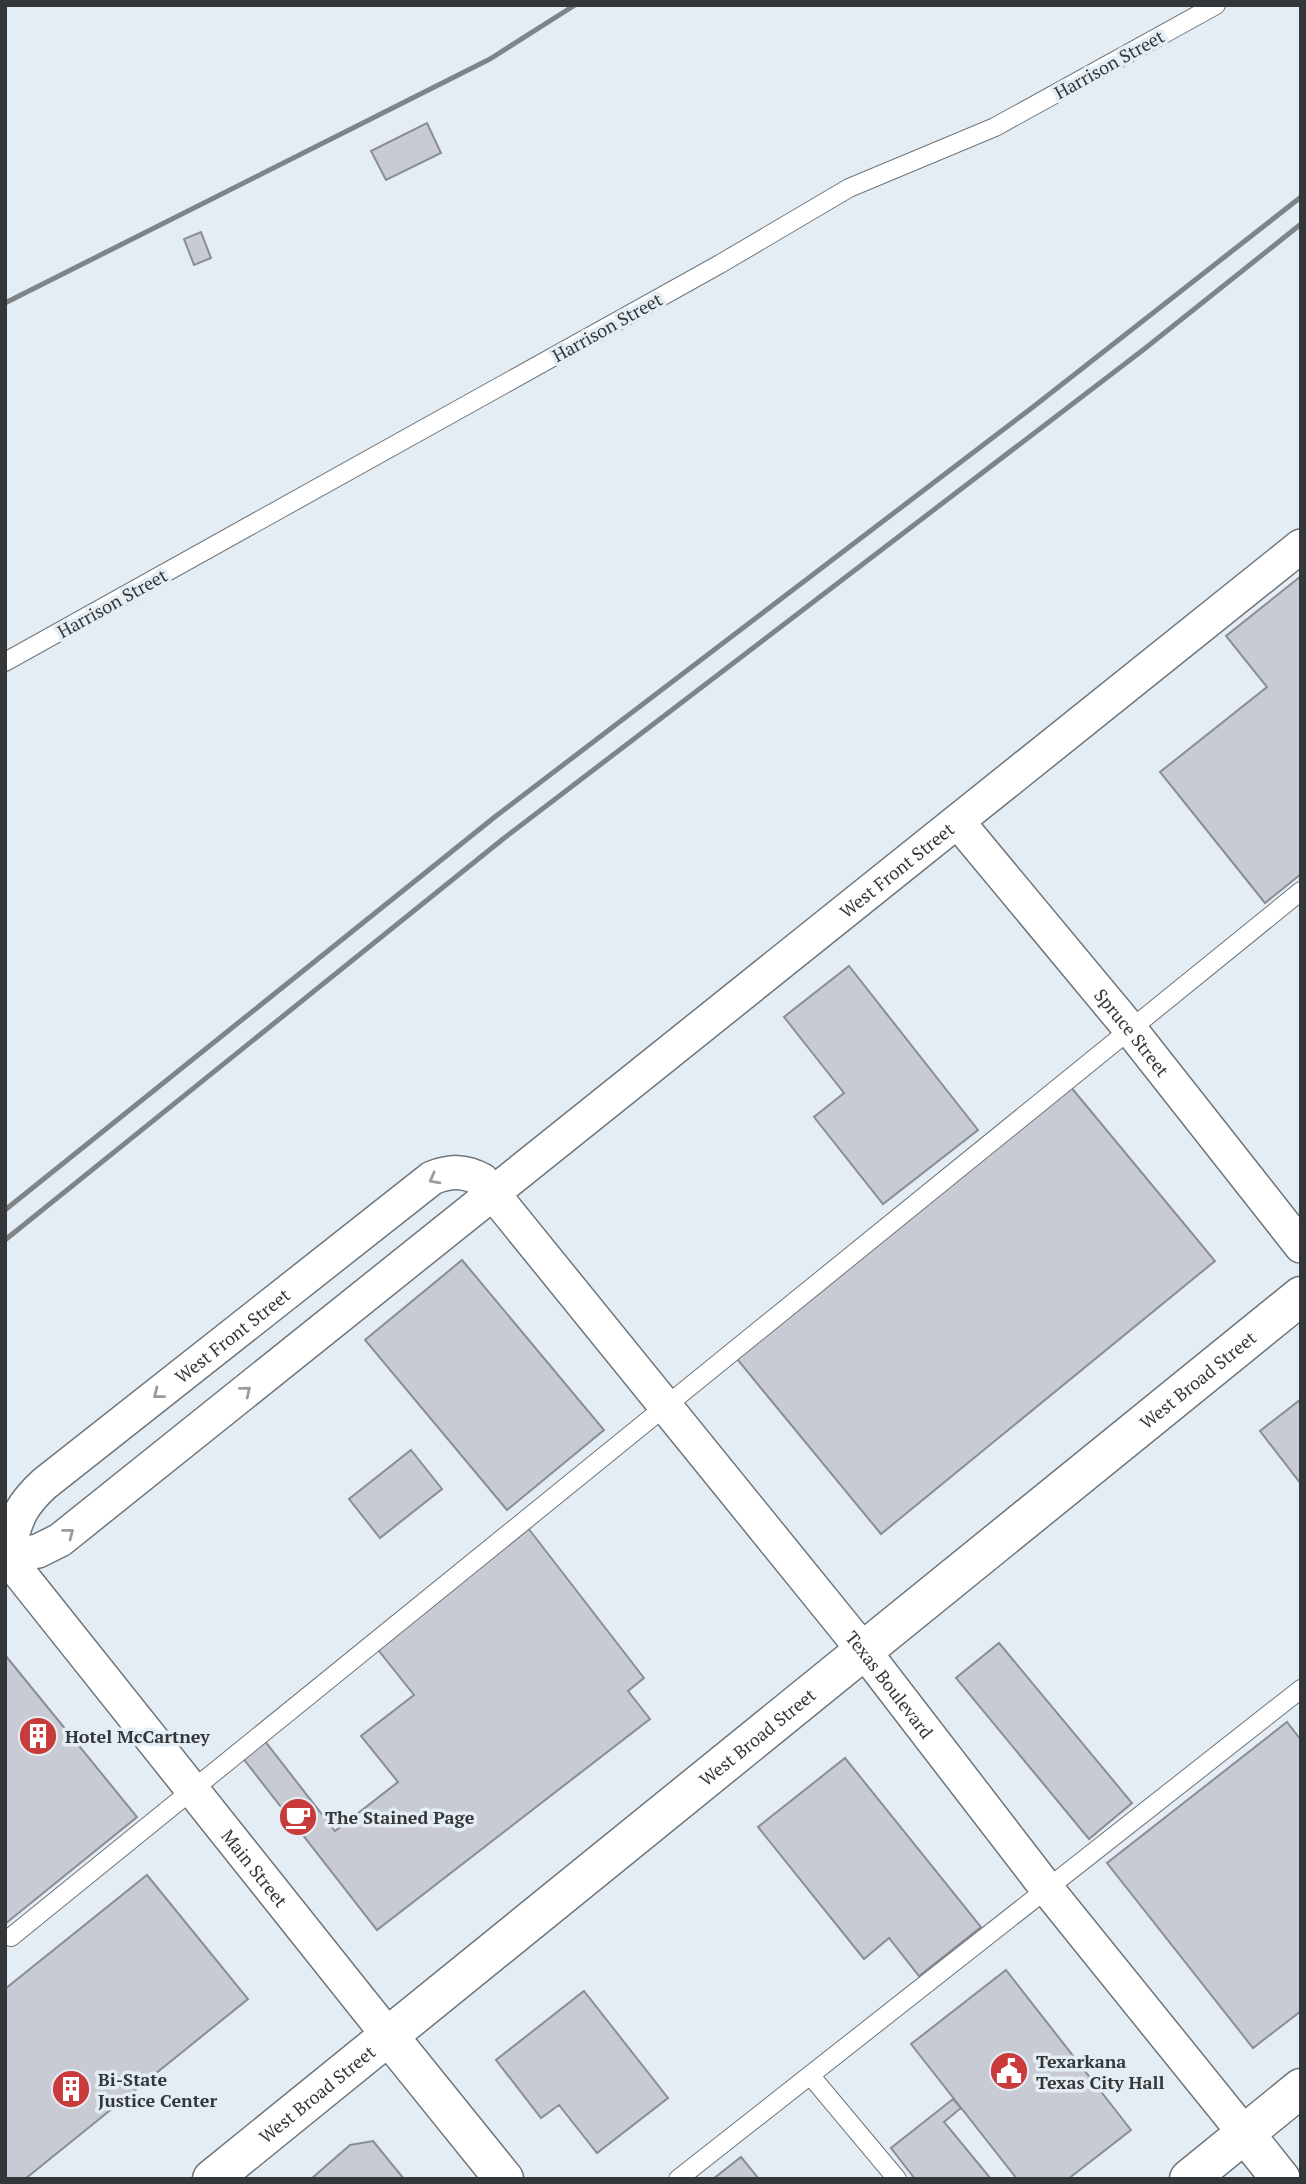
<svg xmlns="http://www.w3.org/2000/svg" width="1306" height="2184" font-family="'PT Serif',serif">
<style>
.building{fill:#c9cbd4;stroke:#8a8d95;stroke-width:2}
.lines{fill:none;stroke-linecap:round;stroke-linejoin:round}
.service-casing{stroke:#6e757b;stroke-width:20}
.minor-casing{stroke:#6e757b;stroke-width:36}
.tertiary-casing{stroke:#6e757b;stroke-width:41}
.secondary-casing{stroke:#6e757b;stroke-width:41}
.service{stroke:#fff;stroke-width:18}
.minor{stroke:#fff;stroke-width:33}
.tertiary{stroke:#fff;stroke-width:38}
.secondary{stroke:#fff;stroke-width:38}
.rail{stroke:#7f8488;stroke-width:5}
.oneway{stroke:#9a9b9c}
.labels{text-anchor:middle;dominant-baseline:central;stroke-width:7;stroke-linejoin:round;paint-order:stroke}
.street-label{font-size:18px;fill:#343739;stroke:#e5edf4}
.poi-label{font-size:18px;font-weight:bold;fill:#343739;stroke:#e5edf4;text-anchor:start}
</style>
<rect width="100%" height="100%" fill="#e5edf4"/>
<!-- building -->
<path class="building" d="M 427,123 L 441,153 L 386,180 L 371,151 Z
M 201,232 L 211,258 L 194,265 L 184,239 Z
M 1301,576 L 1301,874 L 1265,903 L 1160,772 L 1267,687 L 1226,636 Z
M 849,966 L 978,1130 L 883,1204 L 814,1117 L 844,1093 L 784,1017 Z
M 1070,1086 L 1215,1261 L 881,1534 L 737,1359 Z
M 462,1260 L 604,1430 L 507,1510 L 365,1340 Z
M 1301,1399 L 1301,1484 L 1260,1431 Z
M 411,1450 L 442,1489 L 380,1538 L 349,1499 Z
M 528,1528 L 644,1678 L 628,1691 L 650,1719 L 377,1930 L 242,1757 L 264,1740 L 335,1831 L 398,1782 L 361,1736 L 414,1695 L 375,1646 Z
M 999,1643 L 1132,1803 L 1089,1839 L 956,1678 Z
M 5,1655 L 137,1817 L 5,1924 Z
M 1287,1722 L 1301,1740 L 1301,2011 L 1253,2048 L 1107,1863 Z
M 845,1758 L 981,1927 L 919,1976 L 889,1938 L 864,1959 L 758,1827 Z
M 147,1875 L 248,1999 L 25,2179 L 5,2179 L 5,1989 Z
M 1006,1970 L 1131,2130 L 1068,2179 L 1017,2179 L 911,2044 Z
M 584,1991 L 668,2098 L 597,2153 L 559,2105 L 541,2118 L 496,2060 Z
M 953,2099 L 961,2108 L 944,2122 L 991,2179 L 915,2179 L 891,2148 Z
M 373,2141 L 404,2179 L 311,2179 L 350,2145 Z
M 741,2157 L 759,2179 L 713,2179 Z"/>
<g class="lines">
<!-- service casing -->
<g class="service-casing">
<path id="service" d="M 5,662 L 720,264 L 849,188 L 995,127 L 1216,5
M 11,1937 L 1301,891
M 810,2075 L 897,2179
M 678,2179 L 1301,1689"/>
</g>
<!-- minor casing -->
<g class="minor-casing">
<g id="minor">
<path id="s1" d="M 958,822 L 1130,1029 L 1301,1246"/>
<path id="s2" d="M 6,1556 L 387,2034"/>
<path id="s3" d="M 5,1557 C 17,1523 15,1511 44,1484 L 432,1178 C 450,1171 464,1170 482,1180 L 864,1651 L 1048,1890 L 1245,2134"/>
<path id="s4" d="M 5,1557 L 38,1551 L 60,1540 L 1301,546"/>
</g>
</g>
<!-- tertiary casing -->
<g class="tertiary-casing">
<g id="tertiary">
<path d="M 387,2034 L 504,2179"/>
<path id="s5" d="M 212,2179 L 1301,1296"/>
</g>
</g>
<!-- secondary casing -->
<g class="secondary-casing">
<path id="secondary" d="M 1245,2134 L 1281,2179
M 1189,2179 L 1301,2088"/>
</g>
<!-- service -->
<use href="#service" class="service"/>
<!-- minor -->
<use href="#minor" class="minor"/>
<!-- tertiary -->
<use href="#tertiary" class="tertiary"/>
<!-- secondary -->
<use href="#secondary" class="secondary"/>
<!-- rail -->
<path class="rail" d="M 5,303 L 490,59 L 575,5
M 5,1210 L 496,816 L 1033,407 L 1301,197
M 5,1240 L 503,839 L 1143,350 L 1301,224"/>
</g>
<!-- one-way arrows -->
<defs><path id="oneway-chevron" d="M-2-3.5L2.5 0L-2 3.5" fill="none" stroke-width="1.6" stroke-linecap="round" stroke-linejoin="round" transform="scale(1.75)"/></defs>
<g class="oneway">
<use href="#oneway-chevron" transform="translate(434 1179) rotate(152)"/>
<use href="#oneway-chevron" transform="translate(246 1391) rotate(-39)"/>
<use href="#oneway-chevron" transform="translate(158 1394) rotate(142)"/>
<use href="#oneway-chevron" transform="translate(69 1533) rotate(-38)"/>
</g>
<!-- icons -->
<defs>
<g id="building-disc" transform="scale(2.0125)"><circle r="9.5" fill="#c93a3b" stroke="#e5edf4"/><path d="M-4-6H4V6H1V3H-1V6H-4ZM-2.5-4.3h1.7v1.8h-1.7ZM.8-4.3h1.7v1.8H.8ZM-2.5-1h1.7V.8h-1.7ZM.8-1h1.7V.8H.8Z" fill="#fff"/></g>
<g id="cafe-disc" transform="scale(2.0125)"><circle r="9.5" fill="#c93a3b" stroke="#e5edf4"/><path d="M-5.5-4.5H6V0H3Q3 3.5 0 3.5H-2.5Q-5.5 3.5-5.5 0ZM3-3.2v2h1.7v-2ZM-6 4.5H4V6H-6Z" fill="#fff"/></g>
<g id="civic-disc" transform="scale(2.0125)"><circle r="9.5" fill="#c93a3b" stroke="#e5edf4"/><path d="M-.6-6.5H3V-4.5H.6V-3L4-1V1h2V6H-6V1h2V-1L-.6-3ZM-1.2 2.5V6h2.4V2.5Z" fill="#fff"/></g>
</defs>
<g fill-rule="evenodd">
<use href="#building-disc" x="38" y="1736"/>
<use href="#cafe-disc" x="298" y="1817"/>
<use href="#civic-disc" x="1009" y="2071"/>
<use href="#building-disc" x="71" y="2089"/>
</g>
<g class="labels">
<!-- street labels -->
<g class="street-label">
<text transform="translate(1109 64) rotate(-29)">Harrison Street</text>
<text transform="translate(607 327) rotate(-29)">Harrison Street</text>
<text transform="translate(112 603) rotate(-29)">Harrison Street</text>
<text stroke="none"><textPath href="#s4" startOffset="1130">West Front Street</textPath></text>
<text stroke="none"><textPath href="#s1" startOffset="273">Spruce Street</textPath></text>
<text stroke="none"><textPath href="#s3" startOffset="324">West Front Street</textPath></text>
<text stroke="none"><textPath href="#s5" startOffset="1269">West Broad Street</textPath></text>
<text stroke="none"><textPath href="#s3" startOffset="1279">Texas Boulevard</textPath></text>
<text stroke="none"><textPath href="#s5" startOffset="702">West Broad Street</textPath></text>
<text stroke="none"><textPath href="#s2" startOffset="399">Main Street</textPath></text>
<text stroke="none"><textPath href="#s5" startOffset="135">West Broad Street</textPath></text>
</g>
<!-- poi labels -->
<g class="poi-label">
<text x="65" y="1736">Hotel McCartney</text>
<text x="325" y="1817">The Stained Page</text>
<text x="1036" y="2061">Texarkana<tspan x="1036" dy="21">Texas City Hall</tspan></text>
<text x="98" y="2079">Bi-State<tspan x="98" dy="21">Justice Center</tspan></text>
</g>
</g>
<!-- border -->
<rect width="1306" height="2184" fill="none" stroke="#343739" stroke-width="14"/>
</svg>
